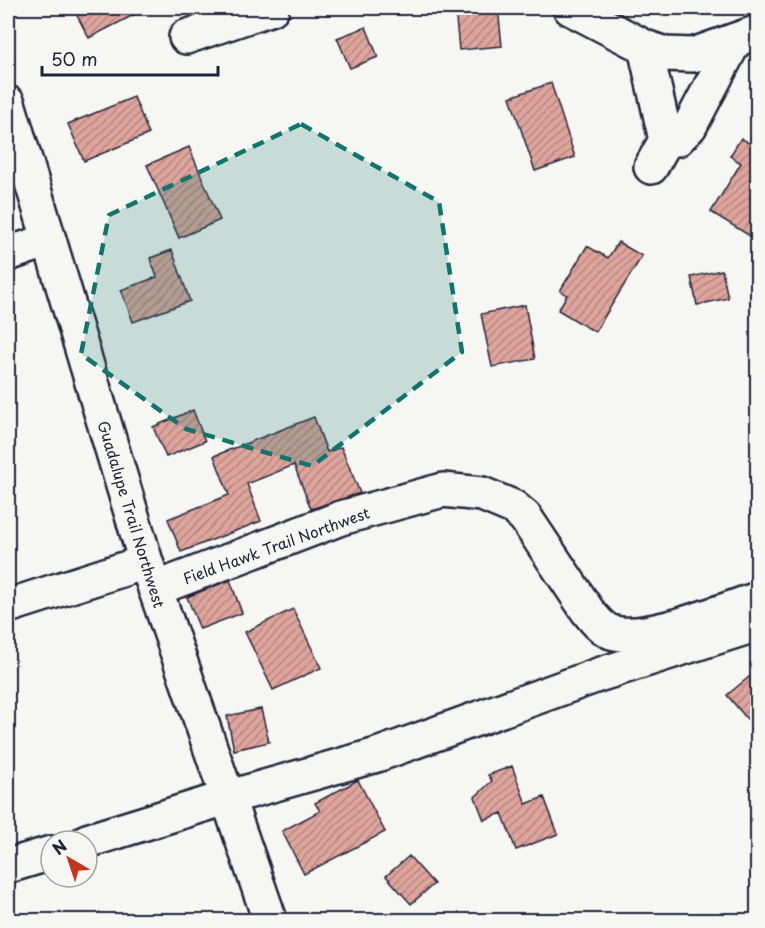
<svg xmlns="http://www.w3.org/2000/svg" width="765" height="928" font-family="'Playpen Sans',sans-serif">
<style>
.building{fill:url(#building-hatch);stroke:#22223b;stroke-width:1.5}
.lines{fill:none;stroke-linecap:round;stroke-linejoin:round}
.minor-casing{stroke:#22223b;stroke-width:38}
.minor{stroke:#f6f6f2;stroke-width:33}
.marked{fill:#0f766e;fill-opacity:0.2;stroke:#0f766e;stroke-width:4.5;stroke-dasharray:12 8;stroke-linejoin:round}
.labels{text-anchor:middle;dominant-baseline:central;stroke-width:4.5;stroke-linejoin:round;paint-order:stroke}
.street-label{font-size:15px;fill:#22223b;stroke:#f6f6f2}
</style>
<defs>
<pattern id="building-hatch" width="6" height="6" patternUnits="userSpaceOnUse" patternTransform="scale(1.5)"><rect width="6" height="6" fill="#dfa59c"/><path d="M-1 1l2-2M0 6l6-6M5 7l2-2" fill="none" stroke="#b48680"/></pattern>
</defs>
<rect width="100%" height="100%" fill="#f6f6f2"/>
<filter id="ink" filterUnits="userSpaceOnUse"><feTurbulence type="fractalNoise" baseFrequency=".0167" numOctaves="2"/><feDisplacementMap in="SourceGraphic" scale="12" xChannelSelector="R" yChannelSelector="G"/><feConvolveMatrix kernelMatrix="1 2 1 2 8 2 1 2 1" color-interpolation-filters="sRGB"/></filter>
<g filter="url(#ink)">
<!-- building -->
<path class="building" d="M 73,8 L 147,8 L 89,38 Z
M 455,8 L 498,8 L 502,46 L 459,50 Z
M 366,27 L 378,57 L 350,68 L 337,38 Z
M 551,83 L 575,157 L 535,171 L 510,97 Z
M 134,97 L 149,134 L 84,161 L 68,124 Z
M 758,137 L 758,241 L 711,212 L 741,163 L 730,156 L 741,138 L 752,145 Z
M 189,147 L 220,220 L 179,238 L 147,165 Z
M 618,242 L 642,256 L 595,332 L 558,310 L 567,295 L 560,291 L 587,246 L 608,258 Z
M 172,250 L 190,301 L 133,322 L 121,290 L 157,277 L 150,258 Z
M 722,270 L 728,298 L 697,305 L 691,277 Z
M 525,305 L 535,359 L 492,367 L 481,314 Z
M 193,410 L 205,441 L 166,457 L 153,427 Z
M 314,417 L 327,452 L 341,447 L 360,493 L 311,509 L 294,465 L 247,484 L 261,521 L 181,552 L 168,519 L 229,495 L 214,456 Z
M 230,580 L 242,613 L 200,629 L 187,597 Z
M 293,609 L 321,668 L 273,690 L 245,632 Z
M 749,677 L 758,687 L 758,732 L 727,695 Z
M 261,709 L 269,742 L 234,750 L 227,716 Z
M 512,766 L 526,804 L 544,797 L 558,834 L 516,850 L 502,813 L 484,820 L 475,797 L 492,781 L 488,775 Z
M 358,780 L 385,832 L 304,874 L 282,831 L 320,811 L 315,803 Z
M 409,856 L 434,884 L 411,904 L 386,876 Z"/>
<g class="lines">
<!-- minor casing -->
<g class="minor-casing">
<path id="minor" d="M 570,8 L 645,47 L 665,54 L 693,55 L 758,32
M 186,37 L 272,8
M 645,47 L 666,140 L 651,167
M 8,103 L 146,562 L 270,920
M 666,140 L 677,139 L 690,126 L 735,40
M 8,254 L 49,240
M 155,589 L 341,518 L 443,490 L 482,494 L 513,507 L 525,517 L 587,610 C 594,619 603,631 615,633 C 648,641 723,610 758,599
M 8,606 L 146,562
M 87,841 L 226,798 L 377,755 L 598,675 L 758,624
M 8,866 L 51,853"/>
</g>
<!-- minor -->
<use href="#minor" class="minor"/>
</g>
</g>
<!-- marked area -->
<path class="marked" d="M 301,124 L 439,202 L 462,352 L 312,466 L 186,429 L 81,354 L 109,215 Z"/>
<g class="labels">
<!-- street labels -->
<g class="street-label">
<text transform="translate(132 514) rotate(73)">Guadalupe Trail Northwest</text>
<text transform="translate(276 545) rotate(-20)">Field Hawk Trail Northwest</text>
</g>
</g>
<!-- margin -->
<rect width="765" height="928" fill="none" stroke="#f6f6f2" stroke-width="30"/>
<rect x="15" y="15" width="735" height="898" fill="none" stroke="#22223b" stroke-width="2" filter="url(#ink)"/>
<!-- north arrow -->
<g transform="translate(69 859) rotate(321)"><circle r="28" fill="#f6f6f2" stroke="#a1a1a9" stroke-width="1.5"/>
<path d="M0-4.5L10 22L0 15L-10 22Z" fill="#c8321e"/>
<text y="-9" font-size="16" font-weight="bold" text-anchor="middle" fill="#22223b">N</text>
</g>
<!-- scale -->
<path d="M42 66v9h176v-9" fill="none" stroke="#22223b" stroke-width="3"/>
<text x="51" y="66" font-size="18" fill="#22223b" stroke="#f6f6f2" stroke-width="4.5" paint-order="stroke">50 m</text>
</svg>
